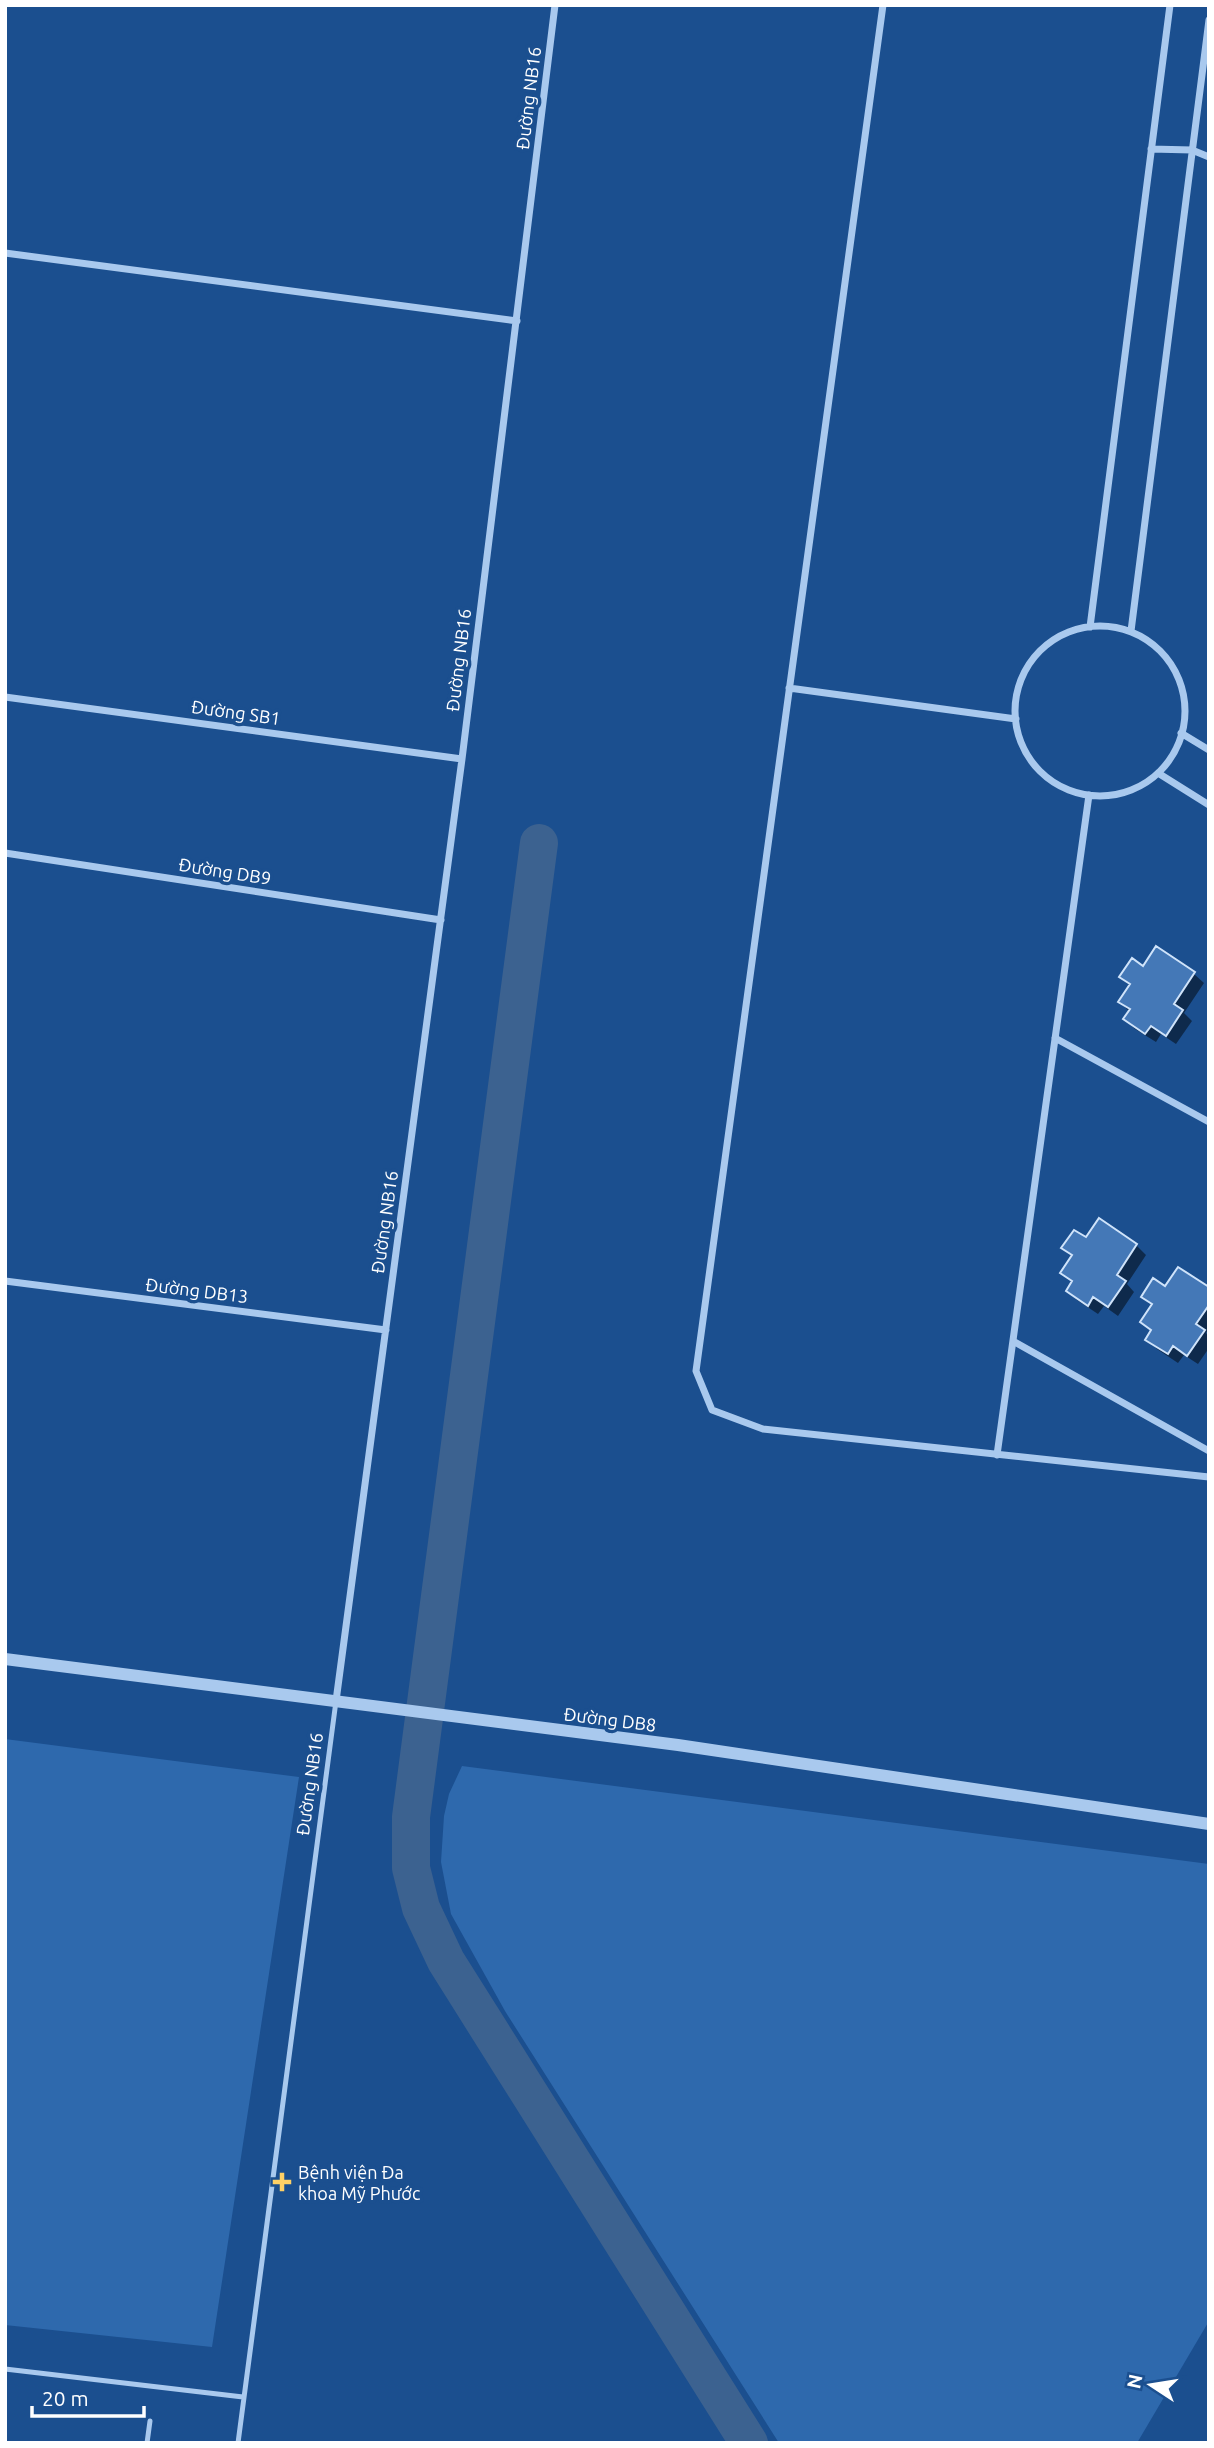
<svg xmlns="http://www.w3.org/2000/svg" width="1214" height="2448" font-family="Ubuntu,sans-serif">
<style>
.green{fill:#2e69ad}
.shadow{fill:#0007}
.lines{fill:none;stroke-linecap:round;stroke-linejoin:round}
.canal{stroke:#3c6290;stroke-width:38}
.building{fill:#4478b7;stroke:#cfe3fa;stroke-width:2}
.service{stroke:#a9c9ee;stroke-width:5}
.minor{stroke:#a9c9ee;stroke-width:7}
.tertiary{stroke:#a9c9ee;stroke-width:12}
.poi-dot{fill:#ffd166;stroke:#1b4f8f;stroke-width:2.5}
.labels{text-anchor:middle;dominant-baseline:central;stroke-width:7;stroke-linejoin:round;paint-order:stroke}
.street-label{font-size:18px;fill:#fff;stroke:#1b4f8f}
.poi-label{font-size:18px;fill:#fff;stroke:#1b4f8f;text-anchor:start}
</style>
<rect width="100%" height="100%" fill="#1b4f8f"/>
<!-- green -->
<path class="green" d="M 5,1739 L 299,1777 L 212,2347 L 5,2325 Z
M 462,1766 L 1209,1864 L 1209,2321 L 1137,2443 L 779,2443 L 505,2011 L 451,1914 L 441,1862 L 444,1816 L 449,1794 Z"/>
<!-- shadow -->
<path class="shadow" d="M 1157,949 L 1194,974 L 1204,983 L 1184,1013 L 1192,1021 L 1176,1044 L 1161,1034 L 1156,1042 L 1135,1029 L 1125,1019 L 1130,1012 L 1120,1002 L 1130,986 L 1121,976 L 1144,969 Z
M 1099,1220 L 1136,1245 L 1146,1255 L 1127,1284 L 1134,1292 L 1118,1316 L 1104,1306 L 1098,1314 L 1077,1300 L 1068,1291 L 1073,1283 L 1063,1273 L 1073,1257 L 1064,1248 L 1086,1240 Z
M 1165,1289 L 1209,1289 L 1209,1329 L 1206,1333 L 1209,1336 L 1209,1348 L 1198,1364 L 1184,1355 L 1178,1363 L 1157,1349 L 1148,1339 L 1152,1332 L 1142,1322 L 1153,1306 L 1144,1297 Z"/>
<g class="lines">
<!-- canal -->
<path class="canal" d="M 539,843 L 411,1817 L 411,1868 L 421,1908 L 446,1961 L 749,2443"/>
</g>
<!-- building -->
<path class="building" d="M 1156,946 L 1195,972 L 1174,1004 L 1183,1010 L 1166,1036 L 1151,1026 L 1145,1034 L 1123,1019 L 1130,1009 L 1118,1002 L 1130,984 L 1119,977 L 1132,958 L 1143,966 Z
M 1099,1218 L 1137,1244 L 1117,1275 L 1126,1281 L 1108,1307 L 1093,1297 L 1088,1306 L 1066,1291 L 1072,1281 L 1060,1273 L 1072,1255 L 1061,1248 L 1074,1230 L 1086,1237 Z
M 1178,1267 L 1209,1287 L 1209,1305 L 1196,1324 L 1205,1330 L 1187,1356 L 1173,1346 L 1168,1354 L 1145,1340 L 1151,1330 L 1140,1322 L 1152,1304 L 1141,1297 L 1153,1278 L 1165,1286 Z"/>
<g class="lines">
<!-- service -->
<path class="service" d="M 5,2369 L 243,2397
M 147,2443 L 150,2421
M 238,2443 L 336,1701"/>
<!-- minor -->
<path class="minor" d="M 883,5 L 696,1371 L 712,1410 L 763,1429 L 1209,1477
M 1151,149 L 1192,150 L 1209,157
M 5,253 L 517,321
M1015 711a85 85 0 1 1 170 0a85 85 0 1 1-170 0Z
M 1090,627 L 1170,5
M 1131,631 L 1209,20
M 789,688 L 1016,719
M 5,697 L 462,759
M 1181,733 L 1209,750
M 1158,773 L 1209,805
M 5,853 L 441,920
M 1055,1038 L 1209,1122
M 5,1281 L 386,1330
M 1013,1341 L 1209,1451
M 997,1455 L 1089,795
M 336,1701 L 462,759 L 555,5"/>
<!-- tertiary -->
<path class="tertiary" d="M 5,1659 L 678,1745 L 1209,1824"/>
</g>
<!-- markers -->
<path class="poi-dot" d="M278.5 2171.5h7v7h7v7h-7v7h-7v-7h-7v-7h7z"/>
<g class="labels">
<!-- street labels -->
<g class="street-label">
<text transform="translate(528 98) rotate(-83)">Đường NB16</text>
<text transform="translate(458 660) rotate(-83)">Đường NB16</text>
<text transform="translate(236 712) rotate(8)">Đường SB1</text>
<text transform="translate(225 871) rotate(9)">Đường DB9</text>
<text transform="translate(384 1222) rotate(-82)">Đường NB16</text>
<text transform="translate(197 1290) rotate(7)">Đường DB13</text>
<text transform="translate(610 1719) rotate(7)">Đường DB8</text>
<text transform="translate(309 1784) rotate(-82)">Đường NB16</text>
</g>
<!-- poi labels -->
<g class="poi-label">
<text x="298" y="2172">Bệnh viện Đa<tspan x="298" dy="21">khoa Mỹ Phước</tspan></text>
</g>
</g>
<!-- border -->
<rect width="1214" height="2448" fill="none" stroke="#ffffff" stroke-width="14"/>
<!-- north arrow -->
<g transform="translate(1151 2385) rotate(282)" stroke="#1b4f8f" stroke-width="5" paint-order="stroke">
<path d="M0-5L12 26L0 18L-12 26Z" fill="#ffffff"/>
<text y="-10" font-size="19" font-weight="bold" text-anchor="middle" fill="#ffffff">N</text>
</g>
<!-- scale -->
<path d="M32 2406v10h112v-10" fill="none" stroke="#ffffff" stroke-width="3.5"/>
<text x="42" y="2406" font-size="21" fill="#ffffff" stroke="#1b4f8f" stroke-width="5" paint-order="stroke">20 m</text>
</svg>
